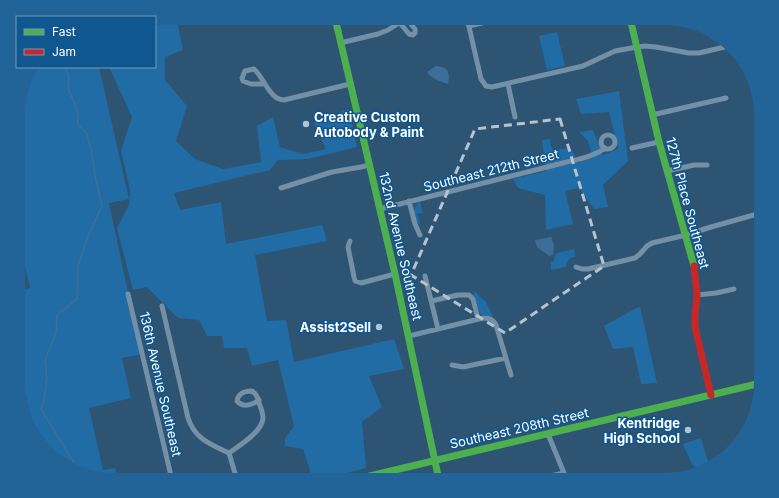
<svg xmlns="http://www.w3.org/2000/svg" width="779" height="498" font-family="Inter,sans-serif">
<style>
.green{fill:#216ca5}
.water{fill:#3c6f98}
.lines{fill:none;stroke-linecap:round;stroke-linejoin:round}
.stream{stroke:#3c6f98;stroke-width:1.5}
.street{stroke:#7490a6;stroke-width:5}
.fast{stroke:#4caf50;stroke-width:7}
.jam{stroke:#c62828;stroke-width:7}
.marked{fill:none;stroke:#b6c3ce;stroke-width:3;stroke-dasharray:8 5;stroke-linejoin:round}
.poi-dot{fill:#b6c3ce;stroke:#10578f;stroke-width:1.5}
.labels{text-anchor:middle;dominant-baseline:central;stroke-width:3;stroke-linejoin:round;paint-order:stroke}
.poi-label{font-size:13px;font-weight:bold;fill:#fff;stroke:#10578f;text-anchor:end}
.street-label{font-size:13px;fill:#fff;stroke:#10578f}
</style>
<rect width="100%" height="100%" fill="#2d5472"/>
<!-- green -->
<path class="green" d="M 177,21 L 183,50 L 165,57 L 165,80 L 187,106 L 176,141 L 195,159 L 223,169 L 261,162 L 257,126 L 273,117 L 280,147 L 303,154 L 326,149 L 314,123 L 348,109 L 357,147 L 308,159 L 278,160 L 270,170 L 174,193 L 180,210 L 221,202 L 226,244 L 322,225 L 327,241 L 255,255 L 267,321 L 286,320 L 294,362 L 394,339 L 404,369 L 369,376 L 382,407 L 362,422 L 366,468 L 320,480 L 313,480 L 303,449 L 285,446 L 285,438 L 294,426 L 278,360 L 252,366 L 247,348 L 224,348 L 222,336 L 207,336 L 199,320 L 178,318 L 147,287 L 133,290 L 117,228 L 129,205 L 130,190 L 121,151 L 132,117 L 109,67 L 155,67 L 155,24 Z
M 557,32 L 565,66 L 547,70 L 539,36 Z
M 32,67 L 99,67 L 129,199 L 109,203 L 129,297 L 143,354 L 122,358 L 131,398 L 89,408 L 103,470 L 115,468 L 118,480 L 114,480 L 61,464 L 35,437 L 19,365 L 19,291 L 30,288 L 19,242 L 19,102 L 28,72 Z
M 619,91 L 628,161 L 603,185 L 608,207 L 594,209 L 579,188 L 565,191 L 573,224 L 546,230 L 545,195 L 518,188 L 513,179 L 546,171 L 542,140 L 550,139 L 552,150 L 571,148 L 578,162 L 593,158 L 588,141 L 579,132 L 593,130 L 603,155 L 618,149 L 609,112 L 581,114 L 576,99 Z
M 420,202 L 423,213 L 417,214 L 420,223 L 417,224 L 414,210 L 415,209 L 415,207 L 417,205 L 416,204 Z
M 574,249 L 575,257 C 569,257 567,262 566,267 L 551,270 L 551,262 L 554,262 L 554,258 L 557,253 Z
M 475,292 L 486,302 L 493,317 L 484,315 L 480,314 L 475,298 L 473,295 Z
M 640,306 L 657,383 L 641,384 L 633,347 L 613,349 L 604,326 Z
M 701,438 L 710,468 L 700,471 L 692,464 L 683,444 Z
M 425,475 L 426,480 L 401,480 Z"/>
<!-- water -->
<path class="water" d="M 436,66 C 449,67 450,73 448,84 C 440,81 431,79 427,72 Z
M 551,237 L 554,245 L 553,255 L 549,256 L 537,247 L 535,240 Z"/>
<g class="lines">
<!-- stream -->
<path class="stream" d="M 65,67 L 69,77 L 68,88 L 78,112 L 78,125 L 86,132 L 91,149 L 96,181 L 102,206 L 89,234 L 78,266 L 77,299 L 57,315 L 56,333 L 45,360 L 47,378 L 44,399 L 41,409 L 78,469"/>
<!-- street -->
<path class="street" d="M 467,18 L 481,79 L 486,86 L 492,87 L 583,66 L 615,51 L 637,47 L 645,46 L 656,47 L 689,53 L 699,53 L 729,46
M 400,23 L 409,34 L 413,35 L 415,33 L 415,29 L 406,18
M 469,26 L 503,18
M 340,43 L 378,34 L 388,30 L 407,18
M 265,84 L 251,84 L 243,81 L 242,78 L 245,71 L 254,69 C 263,77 267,92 277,98 C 279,99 281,100 284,100 L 350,84
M 508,84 L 515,117
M 652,115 L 726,98
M601 142a7 7 0 1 1 14 0a7 7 0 1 1-14 0Z
M 760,145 L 761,146
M 632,148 L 659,142
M 667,171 L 694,165 L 707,165
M 281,188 L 332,172 L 361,167 L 370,165
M 409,201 L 415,224 L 420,235
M 380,209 L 563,163 C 575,160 596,156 605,148
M 350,241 L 348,247 L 354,277 L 355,281 L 361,283 L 395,274
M 576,267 L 582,269 L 588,269 L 635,258 L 640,254 L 647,246 L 652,243 L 686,235 L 711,227 L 761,213
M 425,276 L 438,329
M 128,294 L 172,480
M 697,295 L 716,293 L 734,289
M 431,301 L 458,295 L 469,295 L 473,299 L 478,319
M 162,306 L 188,418 C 195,439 210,444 229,453
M 409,336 L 483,318 C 489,318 493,319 496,325 L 511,375
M 452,365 L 463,367 L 506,358
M 548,434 L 564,473 L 568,480
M 229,453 C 240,445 262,432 263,418 C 263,413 261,408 259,403 C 258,398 256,392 251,391 C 244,391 238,394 237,401 C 243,408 252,405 259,400
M 229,453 L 237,480
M 533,480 L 564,473"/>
<!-- fast -->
<path class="fast" d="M 335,18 L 395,274 L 439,480
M 630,18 L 659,142 L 694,266
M 353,480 L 761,383"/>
<!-- jam -->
<path class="jam" d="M 694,266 L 697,295 L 695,315 L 695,327 L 711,395"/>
</g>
<!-- marked area -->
<path class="marked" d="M 560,119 L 604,266 L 505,333 L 411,275 L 475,129 Z"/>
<!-- markers -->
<g class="poi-dot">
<circle cx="306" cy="124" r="4"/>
<circle cx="379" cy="327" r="4"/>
<circle cx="688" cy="430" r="4"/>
</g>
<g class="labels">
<!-- poi labels -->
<g class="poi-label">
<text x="314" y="117" text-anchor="start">Creative Custom<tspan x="314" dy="15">Autobody &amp; Paint</tspan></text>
<text x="371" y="327">Assist2Sell</text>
<text x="680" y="423">Kentridge<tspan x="680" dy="15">High School</tspan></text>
</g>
<!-- street labels -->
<g class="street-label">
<text transform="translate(491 170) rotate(-14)">Southeast 212th Street</text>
<text transform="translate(688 203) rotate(75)">127th Place Southeast</text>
<text transform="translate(401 246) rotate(77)">132nd Avenue Southeast</text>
<text transform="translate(161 384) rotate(77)">136th Avenue Southeast</text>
<text transform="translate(519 428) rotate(-13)">Southeast 208th Street</text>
</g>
</g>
<!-- crop -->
<path d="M0 0H779V498H0ZM115 25H664A90 90 0 0 1 754 115V383A90 90 0 0 1 664 473H115A90 90 0 0 1 25 383V115A90 90 0 0 1 115 25Z" fill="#236498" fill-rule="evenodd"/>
<!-- legend -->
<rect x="16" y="16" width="140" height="52" fill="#10578f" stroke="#709abc"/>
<rect x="24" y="29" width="20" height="6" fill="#4caf50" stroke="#709abc"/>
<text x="52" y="36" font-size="12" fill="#ffffff">Fast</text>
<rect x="24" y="49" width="20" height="6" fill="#c62828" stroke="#709abc"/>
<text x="52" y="56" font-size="12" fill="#ffffff">Jam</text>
</svg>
